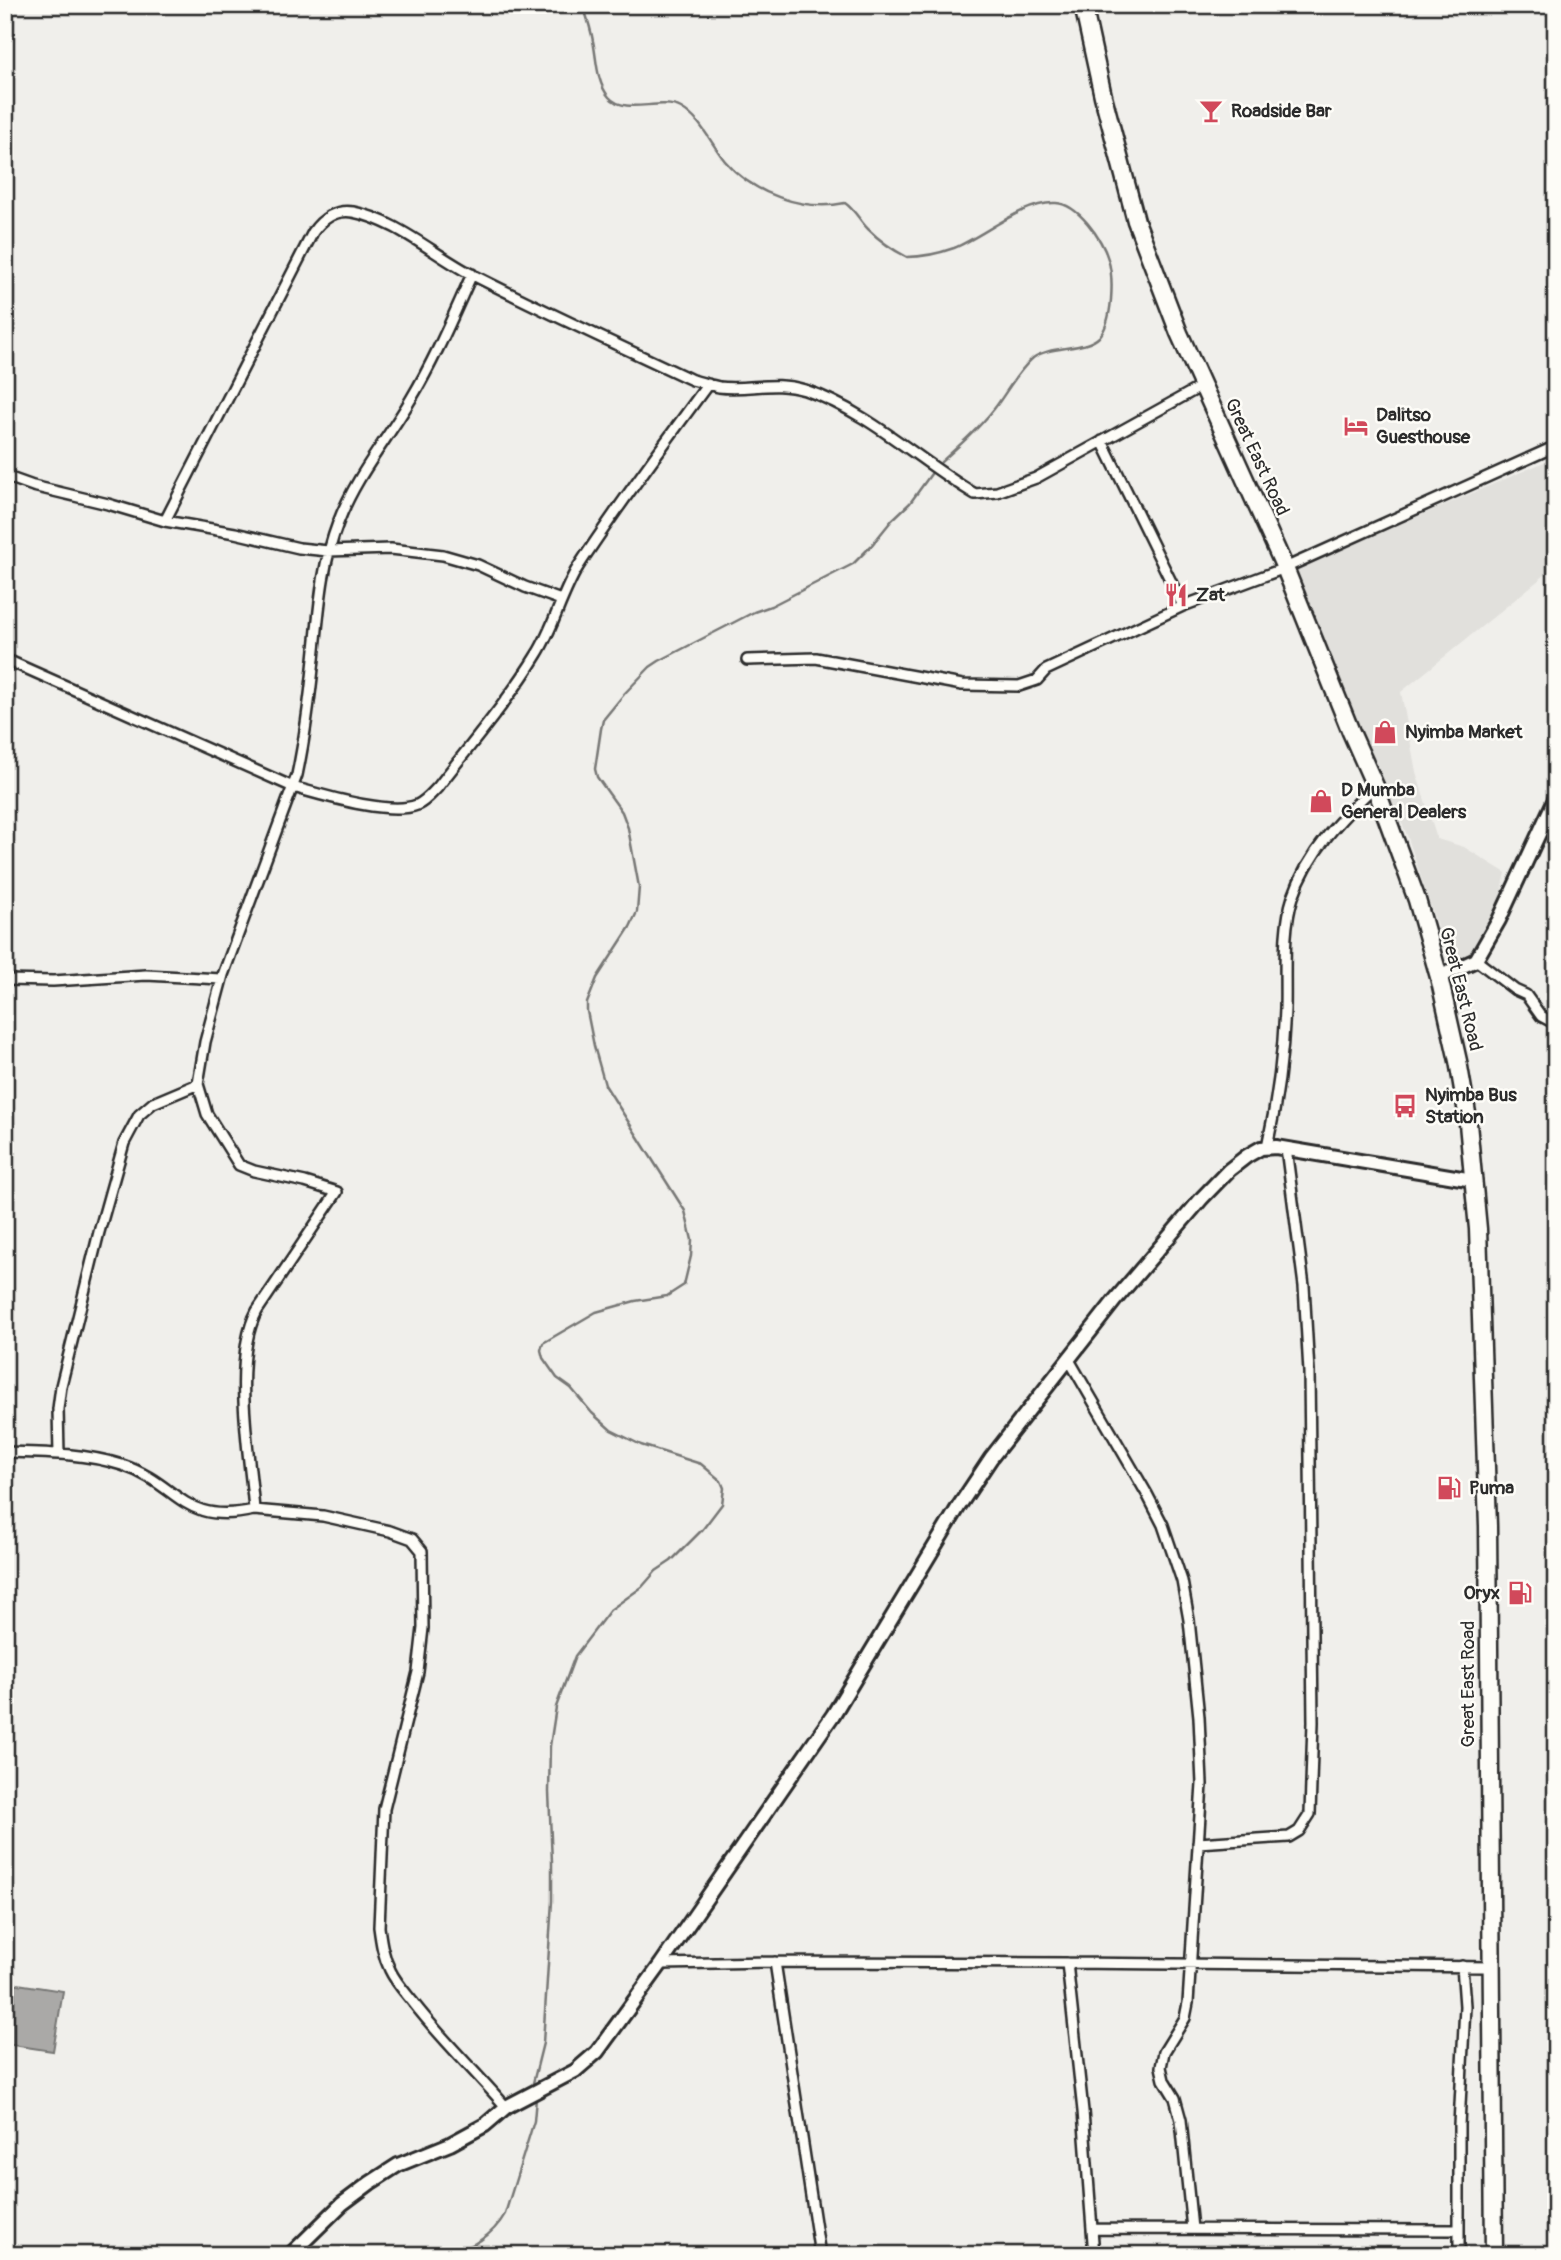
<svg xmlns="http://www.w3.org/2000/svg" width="1561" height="2260" font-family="Pangolin,sans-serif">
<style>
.built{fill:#e1e0dc}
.water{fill:#aaa9a7;stroke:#777775;stroke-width:2}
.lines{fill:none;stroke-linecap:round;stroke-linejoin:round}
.stream{stroke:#777775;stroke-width:2.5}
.street-casing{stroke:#2b2b2b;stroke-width:14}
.secondary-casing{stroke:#2b2b2b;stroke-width:18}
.highway-casing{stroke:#2b2b2b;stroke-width:21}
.street{stroke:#fdfcf7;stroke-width:9}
.secondary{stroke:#fdfcf7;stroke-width:12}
.highway{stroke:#fdfcf7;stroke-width:16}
.labels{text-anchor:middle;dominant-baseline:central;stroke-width:5;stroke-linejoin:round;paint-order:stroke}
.poi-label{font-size:19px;font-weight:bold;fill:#2b2b2b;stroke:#fdfcf7;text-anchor:start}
.street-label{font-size:19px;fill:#2b2b2b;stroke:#fdfcf7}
</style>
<rect width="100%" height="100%" fill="#f0efeb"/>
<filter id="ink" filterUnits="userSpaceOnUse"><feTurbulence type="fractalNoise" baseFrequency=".0143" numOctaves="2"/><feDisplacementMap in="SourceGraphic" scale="14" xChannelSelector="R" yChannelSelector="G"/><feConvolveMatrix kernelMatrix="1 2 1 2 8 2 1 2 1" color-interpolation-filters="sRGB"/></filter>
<g filter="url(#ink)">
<!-- built -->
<path class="built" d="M 1556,457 L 1556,566 L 1401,692 L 1416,772 L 1437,839 L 1464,847 L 1506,873 L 1496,915 L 1476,958 L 1450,965 L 1407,835 L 1291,571 Z"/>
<!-- water -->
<path class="water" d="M 5,1982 L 63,1991 L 53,2051 L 5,2044 Z"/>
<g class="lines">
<!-- stream -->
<path class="stream" d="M 583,5 C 587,17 591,29 593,41 C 597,59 596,82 609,97 C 626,116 659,97 681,108 C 701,119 711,144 725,161 C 752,193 803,212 845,203 C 855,210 860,221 868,229 C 879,240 893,250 907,257 C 921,257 940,253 954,248 C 984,236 1023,201 1056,203 C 1078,204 1102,239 1108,259 C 1114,278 1113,322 1099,337 C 1085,351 1050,345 1033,358 C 1017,372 1007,392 994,409 C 978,429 960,445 941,462
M 533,2083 L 543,2043 L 552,1901 L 552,1862 L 549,1792 L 550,1746 L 556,1707 L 575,1656 L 610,1610 L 642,1587 L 656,1571 L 671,1561 L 703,1529 L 722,1504 L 724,1488 L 721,1481 L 701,1464 L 641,1445 L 611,1430 L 592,1413 L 571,1388 L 557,1378 L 543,1358 L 541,1350 L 543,1343 L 596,1312 L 635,1301 L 667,1296 L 684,1285 L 691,1256 L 692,1240 L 685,1211 L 605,1085 L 594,1046 L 587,1011 L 587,1003 L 597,978 L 630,927 L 637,912 L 639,887 L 628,828 L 622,812 L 597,777 L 595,769 L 601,729 L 603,720 L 625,693 L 650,667 L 659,661 L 754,612 L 771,606 L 853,564 L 871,546 L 892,520 L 910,503 L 931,474
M 447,2255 C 472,2247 492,2237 505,2214 L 534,2121 L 536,2098"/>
<!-- street casing -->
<g class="street-casing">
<path id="street" d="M 472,274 C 453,316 435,359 411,399 C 387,440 355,477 338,523 C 321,567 319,613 314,659 C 310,698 305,737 297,775 L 223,975 L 205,1042 L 198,1084 L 207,1114 L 239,1165 L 254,1171 L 305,1182 L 337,1192 L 257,1311 C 231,1359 250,1456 254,1510 L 323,1516 L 390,1531 L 412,1539 L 422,1551 L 423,1628 L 418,1672 L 384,1809 L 379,1927 C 381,1942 383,1956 390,1970 C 395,1981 404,1991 412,2001 C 441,2039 475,2071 506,2107
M 1102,441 L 1183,606 L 1285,568 L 1556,446
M 5,476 L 33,486 L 108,504 L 165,521 L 235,533 L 299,548 L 328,551 L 391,549 L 443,555 L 478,565 L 525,587 L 561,600
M 165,521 L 313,232 C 322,219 336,209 353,212 C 396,220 433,254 471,274 C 543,311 618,345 692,380 C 701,382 710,385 719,387 C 749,391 772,380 805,390 C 868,411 919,461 975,494 L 997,492 L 1036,478 L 1202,386
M 5,659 L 293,787 C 322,795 390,816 417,805 C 426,801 432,793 438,787 C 471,744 509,700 537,654 C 554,627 561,595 578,567 C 619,504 664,444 708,384
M 747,660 L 816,658 L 962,685 L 1019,686 L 1037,680 L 1046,670 L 1183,606
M 1476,960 L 1515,990 L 1526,995 L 1541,1016 L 1556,1024
M 5,980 L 53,981 L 146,975 L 221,979
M 1267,1147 C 1277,1102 1283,1055 1285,1009 C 1286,974 1282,930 1293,897 C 1308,852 1342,817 1375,786
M 1068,1358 L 1147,1494 L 1163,1525 L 1182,1581 L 1189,1620 L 1199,1717 L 1202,1784 L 1188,2003 L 1185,2018 L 1164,2052 L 1161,2067 L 1164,2080 L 1175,2098 L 1181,2120 L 1192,2229
M 5,1452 C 45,1453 84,1453 122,1465 C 180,1484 181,1526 254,1510
M 59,1454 L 58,1409 L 61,1386 L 99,1232 L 124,1143 L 139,1115 L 153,1103 L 198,1084
M 1198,1843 L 1289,1837 L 1299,1831 L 1310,1814 L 1313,1722 L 1309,1372 L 1304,1286 L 1286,1148
M 775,1962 L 820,2255
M 1067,1963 L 1083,2111 L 1094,2255
M 661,1964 L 775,1962 L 1067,1963 L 1492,1967
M 1092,2229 L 1459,2230
M 1459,2255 L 1459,2125 L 1465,2006 L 1462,1966"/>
</g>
<!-- secondary casing -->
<g class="secondary-casing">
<path id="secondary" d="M 1439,977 L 1476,960 L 1499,920 L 1556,797
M 290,2255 L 342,2204 L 370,2183 L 398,2165 L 450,2144 L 485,2125 L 506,2107 L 575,2071 L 597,2052 L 661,1964 L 833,1715 L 959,1506 L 991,1458 L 1115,1300 L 1202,1198 L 1229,1170 L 1247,1156 L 1261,1148 L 1276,1147 L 1473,1180"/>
</g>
<!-- highway casing -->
<g class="highway-casing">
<path id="highway" d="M 1083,5 L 1103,96 L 1136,221 L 1179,333 L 1285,568 L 1351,732 L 1375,786 L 1417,900 L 1439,977 L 1458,1061 L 1467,1113 L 1478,1229 L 1488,1526 L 1494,2255"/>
</g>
<!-- street -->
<use href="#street" class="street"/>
<!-- secondary -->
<use href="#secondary" class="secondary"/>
<!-- highway -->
<use href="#highway" class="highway"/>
</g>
</g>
<!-- icons -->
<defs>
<g id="bar-bare" transform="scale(1.89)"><path d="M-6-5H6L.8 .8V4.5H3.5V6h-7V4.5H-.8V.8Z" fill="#d1495b" stroke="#fdfcf7" stroke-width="2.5" paint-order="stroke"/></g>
<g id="hotel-bare" transform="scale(1.89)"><path d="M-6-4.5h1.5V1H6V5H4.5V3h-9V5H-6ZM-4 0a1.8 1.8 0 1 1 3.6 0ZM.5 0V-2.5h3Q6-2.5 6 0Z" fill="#d1495b" stroke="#fdfcf7" stroke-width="2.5" paint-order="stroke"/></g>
<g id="restaurant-bare" transform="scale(1.89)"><path d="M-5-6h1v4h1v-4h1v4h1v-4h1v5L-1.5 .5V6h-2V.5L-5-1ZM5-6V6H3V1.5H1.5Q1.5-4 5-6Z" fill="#d1495b" stroke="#fdfcf7" stroke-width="2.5" paint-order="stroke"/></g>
<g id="shop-bare" transform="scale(1.89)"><path d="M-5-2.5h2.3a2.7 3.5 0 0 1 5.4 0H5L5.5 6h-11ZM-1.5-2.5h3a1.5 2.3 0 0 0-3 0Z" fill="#d1495b" stroke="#fdfcf7" stroke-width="2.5" paint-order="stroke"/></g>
<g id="bus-bare" transform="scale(1.89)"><path d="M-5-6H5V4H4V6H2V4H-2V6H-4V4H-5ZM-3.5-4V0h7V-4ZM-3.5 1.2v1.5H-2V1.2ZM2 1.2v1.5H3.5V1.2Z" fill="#d1495b" stroke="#fdfcf7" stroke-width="2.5" paint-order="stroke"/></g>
<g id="fuel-bare" transform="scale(1.89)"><path d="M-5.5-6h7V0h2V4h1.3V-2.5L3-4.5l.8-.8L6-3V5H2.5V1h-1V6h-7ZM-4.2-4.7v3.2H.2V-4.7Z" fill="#d1495b" stroke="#fdfcf7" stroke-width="2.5" paint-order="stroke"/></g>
</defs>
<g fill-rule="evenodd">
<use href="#bar-bare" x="1211" y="111"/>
<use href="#hotel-bare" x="1356" y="426"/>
<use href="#restaurant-bare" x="1176" y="595"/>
<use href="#shop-bare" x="1385" y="732"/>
<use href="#shop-bare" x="1321" y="801"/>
<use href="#bus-bare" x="1405" y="1106"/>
<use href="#fuel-bare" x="1449" y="1488"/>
<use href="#fuel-bare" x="1520" y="1593"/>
</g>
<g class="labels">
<!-- poi labels -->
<g class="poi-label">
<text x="1231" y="111">Roadside Bar</text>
<text x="1376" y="415">Dalitso<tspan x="1376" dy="22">Guesthouse</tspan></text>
<text x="1196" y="595">Zat</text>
<text x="1405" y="732">Nyimba Market</text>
<text x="1341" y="790">D Mumba<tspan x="1341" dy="22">General Dealers</tspan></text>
<text x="1425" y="1095">Nyimba Bus<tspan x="1425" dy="22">Station</tspan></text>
<text x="1469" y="1488">Puma</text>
<text x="1500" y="1593" text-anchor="end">Oryx</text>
</g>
<!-- street labels -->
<g class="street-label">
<text transform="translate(1257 457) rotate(65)">Great East Road</text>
<text transform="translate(1461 989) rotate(76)">Great East Road</text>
<text transform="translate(1468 1684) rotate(-90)">Great East Road</text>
</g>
</g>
<!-- margin -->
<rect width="1561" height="2260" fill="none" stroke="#fdfcf7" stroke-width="28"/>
<rect x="14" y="14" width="1533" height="2232" fill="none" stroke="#2b2b2b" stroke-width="2.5" filter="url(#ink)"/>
</svg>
